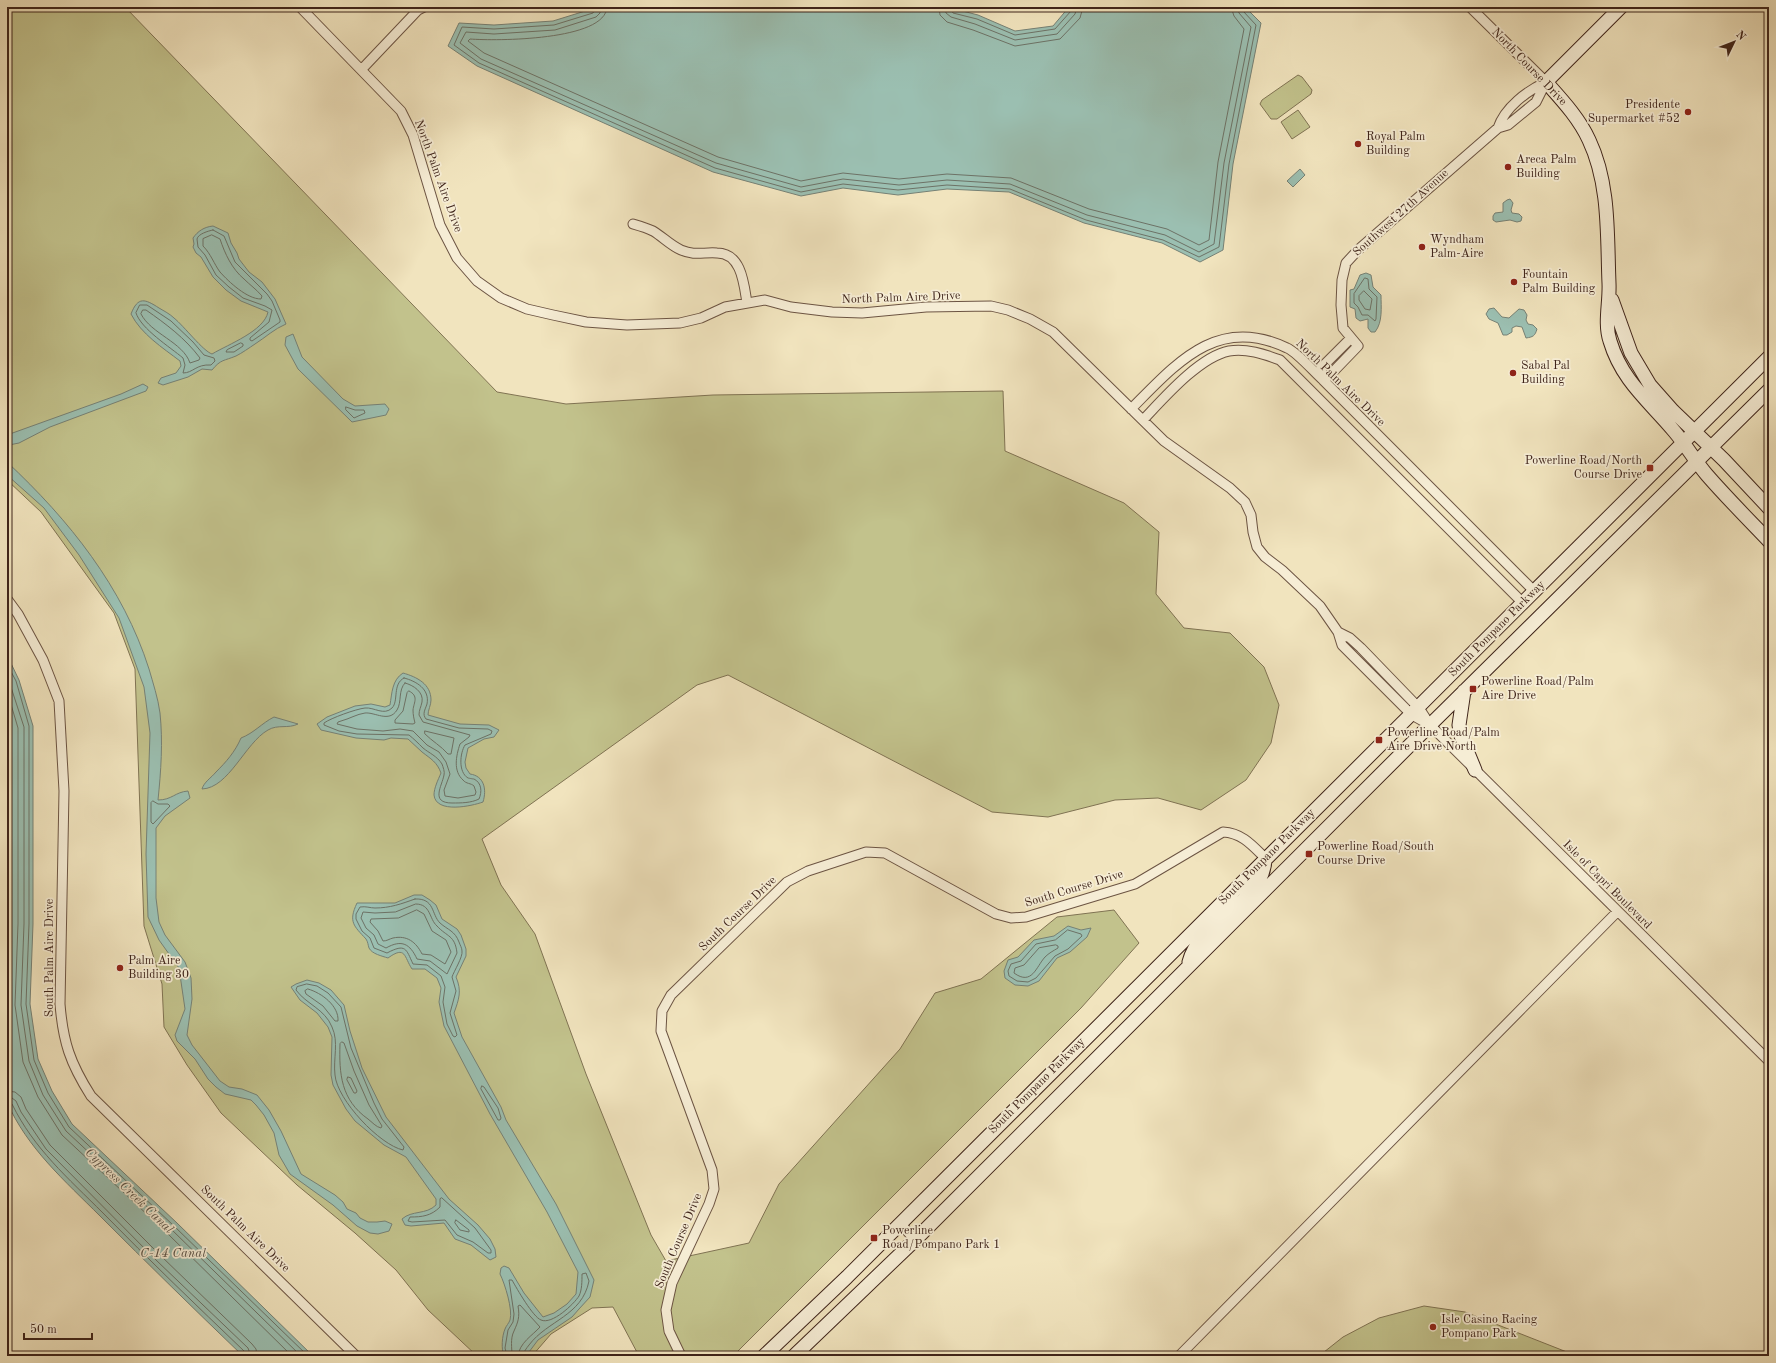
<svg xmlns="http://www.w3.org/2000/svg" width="1776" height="1363" font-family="'Old Standard TT',serif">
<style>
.green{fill:#c2c28c;stroke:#807353}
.water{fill:#9bbfb1;stroke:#768175}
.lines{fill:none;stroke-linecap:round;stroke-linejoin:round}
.shore{stroke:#6d7266;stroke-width:1}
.street-casing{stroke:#6c5443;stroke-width:11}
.secondary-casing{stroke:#3f241a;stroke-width:15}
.street{stroke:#f6edd5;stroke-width:9}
.secondary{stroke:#f6edd5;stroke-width:13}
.poi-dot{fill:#8f2418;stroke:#f6edd5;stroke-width:1.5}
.labels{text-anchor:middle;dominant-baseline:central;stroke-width:3.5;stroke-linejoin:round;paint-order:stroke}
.street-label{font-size:12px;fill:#3f241a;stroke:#f6edd5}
.poi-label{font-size:12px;fill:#3f241a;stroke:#f6edd5;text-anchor:start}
.water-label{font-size:13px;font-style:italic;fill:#5b5247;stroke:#f6edd5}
</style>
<rect width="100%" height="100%" fill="#f1e4be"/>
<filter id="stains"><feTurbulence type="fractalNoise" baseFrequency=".005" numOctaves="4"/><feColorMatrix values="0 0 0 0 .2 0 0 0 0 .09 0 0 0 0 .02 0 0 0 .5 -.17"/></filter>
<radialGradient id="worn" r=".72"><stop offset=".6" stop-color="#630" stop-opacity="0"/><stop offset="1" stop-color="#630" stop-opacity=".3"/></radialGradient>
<!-- green -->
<path class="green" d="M 7,7 L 125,7 L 497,392 L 566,404 L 713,395 L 1003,391 L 1005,451 L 1124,503 L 1159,532 L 1156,594 L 1184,628 L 1230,633 L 1264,667 L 1279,705 L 1271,743 L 1246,780 L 1201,810 L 1158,798 L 1115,800 L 1048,817 L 992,812 L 728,675 L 697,685 L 482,839 L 501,885 L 535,934 L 586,1074 L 651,1235 L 666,1261 L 749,1243 L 779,1184 L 900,1049 L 935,993 L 981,979 L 1057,917 L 1114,910 L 1139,943 L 1081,1008 L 733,1356 L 639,1356 L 613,1307 L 592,1308 L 551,1334 L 532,1356 L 477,1356 L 428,1310 L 396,1270 L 355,1233 L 297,1185 L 221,1113 L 187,1065 L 164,1027 L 162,984 L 144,926 L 135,669 L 114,613 L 41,512 L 7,480 Z
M 1298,75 L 1302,77 L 1312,90 L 1311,94 L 1277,119 L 1271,119 L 1260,104 L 1262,100 Z
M 1298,110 L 1310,127 L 1292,139 L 1281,122 Z
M 1424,1306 L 1465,1312 L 1577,1356 L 1319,1356 L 1343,1337 L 1379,1318 Z"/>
<!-- water -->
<path class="water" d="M 598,7 L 947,7 L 978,15 L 1015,31 L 1053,26 L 1069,7 L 1245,7 L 1261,23 L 1233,164 L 1223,250 L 1200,262 L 1162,243 L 1084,223 L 1009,192 L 947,189 L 898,195 L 843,188 L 801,196 L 713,172 L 477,66 L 448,46 L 459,23 L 494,25 L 553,21 Z
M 1300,169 L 1305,175 L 1293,187 L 1287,181 Z
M 1510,199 L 1513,203 L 1511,210 L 1512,213 L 1519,214 L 1522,217 L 1521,221 L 1517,222 L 1510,220 L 1496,222 L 1493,220 L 1493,216 L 1495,213 L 1503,212 L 1503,203 L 1507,200 Z
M 213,226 L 228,233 L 231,243 L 237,253 L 239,259 L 249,272 L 262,282 L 275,299 L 286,324 C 274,329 266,337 255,344 C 249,348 242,353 236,356 C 224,361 221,359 212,370 L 202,369 L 188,377 L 163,385 L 158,383 L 161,378 L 176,373 L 181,366 L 180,361 C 163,348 141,334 131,314 C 138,296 145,299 159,308 C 164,311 170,314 174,318 C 184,326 203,351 212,354 C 229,344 264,331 268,312 L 241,301 L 226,290 L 213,277 L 201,257 L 196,253 L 193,247 L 194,244 L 193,238 C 198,231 204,227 213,226 Z
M 1366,273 L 1371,275 L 1373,287 L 1381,295 C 1381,307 1383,322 1375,332 L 1371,332 L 1368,328 L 1368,319 L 1360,321 L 1356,318 L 1355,309 L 1350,307 L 1350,290 L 1354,289 L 1360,275 Z
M 1494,308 L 1502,317 L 1509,318 L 1519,309 L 1524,310 L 1527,315 L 1526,320 L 1528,324 L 1533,325 L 1537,329 C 1535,336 1533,337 1526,338 L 1522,327 L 1516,326 L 1512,328 L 1512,332 L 1507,335 L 1503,335 L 1498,323 L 1489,319 L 1486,314 L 1489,309 Z
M 293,334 L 302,357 L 343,399 L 355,406 L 385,404 L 389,409 L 386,415 L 352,422 L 298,369 L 285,345 L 286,337 Z
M 143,384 L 148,387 L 146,391 L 50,427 L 19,443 L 9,445 L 7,443 L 7,435 L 121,394 Z
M 7,462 C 69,520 123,587 149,669 C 153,683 158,698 160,713 C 163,742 161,771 158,800 C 172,800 175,792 188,791 L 190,798 L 165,816 L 156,828 L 156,898 L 159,922 L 165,935 L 185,962 L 191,978 L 192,999 L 187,1035 L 192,1045 L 220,1081 L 229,1087 L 242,1089 L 257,1095 L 269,1110 L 281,1131 L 301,1174 L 335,1195 L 343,1202 L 347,1209 L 356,1213 L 360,1218 L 368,1222 L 377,1222 L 385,1221 L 392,1224 L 389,1231 L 378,1234 L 370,1233 L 357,1226 L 333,1205 L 290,1174 L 279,1155 L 274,1133 L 264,1115 L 256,1105 L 251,1100 L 225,1094 L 216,1087 L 208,1079 L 195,1059 L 177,1041 L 175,1035 L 185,1009 L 179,968 L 159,940 L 148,917 L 146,854 L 150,733 L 144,687 L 119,618 L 79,555 L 44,508 L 7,475 Z
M 7,655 L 19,680 L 33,726 L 33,924 L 30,1004 L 38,1059 L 52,1091 L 72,1124 L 177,1223 L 313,1356 L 243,1356 C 195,1310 147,1263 100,1216 C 65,1181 27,1148 7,1102 Z
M 403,673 C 417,677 431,684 431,700 C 431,705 428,710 428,715 L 460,724 L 489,725 L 499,730 L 494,737 L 484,739 L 468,748 L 465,762 L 466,768 L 470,774 C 484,776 487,789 483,802 C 472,806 436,814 434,795 C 434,788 438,780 441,773 C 437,762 431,759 422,752 C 417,748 413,743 408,739 L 391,738 L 384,740 L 356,738 L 321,730 L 317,724 L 327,717 L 355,706 L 371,704 L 385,707 L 390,705 C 392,693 392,680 403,673 Z
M 274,717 L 298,724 C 288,729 278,724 268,730 C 245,743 229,788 202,789 C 204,782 211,778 216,772 C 226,762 235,752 241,738 C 254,733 262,723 274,717 Z
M 414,895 L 422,895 L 430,900 L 436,905 L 442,919 L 457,929 L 461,935 L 466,949 L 466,956 L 456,977 C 462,991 459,999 454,1013 L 462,1037 L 501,1107 L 506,1120 L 556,1204 L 594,1280 L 590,1297 L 579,1309 L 572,1317 L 538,1340 L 526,1356 L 504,1356 C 501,1349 502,1336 505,1329 C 506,1326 509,1323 510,1320 C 513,1310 505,1284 500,1274 L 501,1268 L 504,1266 L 509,1268 L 524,1293 L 543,1317 L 554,1313 L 567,1304 L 576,1294 L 578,1272 L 547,1212 L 490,1114 L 444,1026 L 439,1002 L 441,988 L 437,978 L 425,969 L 412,969 C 404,957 406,945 388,958 C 382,956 372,954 369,948 C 368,945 368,942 366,939 C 354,926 348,922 357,903 L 395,903 Z
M 1068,926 L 1081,930 L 1091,928 L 1087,937 L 1070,952 L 1057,958 L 1039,981 L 1028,986 L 1015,985 L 1005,978 L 1004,971 L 1008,960 L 1018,957 L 1034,940 L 1054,936 Z
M 307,980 L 319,983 L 331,990 L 344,1005 L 350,1031 L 362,1068 L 386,1117 L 449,1199 L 478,1225 L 490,1239 L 495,1249 L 496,1257 L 490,1260 L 471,1245 L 455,1239 L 444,1223 L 411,1226 L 405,1225 L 402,1219 C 412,1210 426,1215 436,1205 L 436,1199 L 406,1157 L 384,1145 L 355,1121 L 346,1109 L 333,1085 L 331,1075 L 332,1037 L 328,1027 L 317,1013 L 300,1000 L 291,987 L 296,984 Z"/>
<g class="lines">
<!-- shore -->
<path class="shore" d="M 596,7 L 593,13 L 554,25 L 494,29 L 462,27 L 454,45 L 479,63 L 715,168 L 801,192 L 843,184 L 898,190 L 947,185 L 1010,189 L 1086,220 L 1163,240 L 1199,257 L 1219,247 L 1229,164 L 1256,25 L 1243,11 L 1242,7
M 601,7 L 600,13 L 596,17 L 555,30 L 494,34 L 466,32 L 460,43 L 481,59 L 716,163 L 801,187 L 843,179 L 899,185 L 947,180 L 1010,184 L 1087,215 L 1165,235 L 1199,252 L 1214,244 L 1224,163 L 1251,27 L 1239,13 L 1237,7
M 607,7 C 606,41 495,41 470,39 L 468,41 L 484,53 L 718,157 L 801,181 L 843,173 L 899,179 L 947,174 L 1011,178 L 1089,209 L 1167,229 L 1199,245 L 1209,240 L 1218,162 L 1244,29 L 1234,16 L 1231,7
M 939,7 L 940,15 L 947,22 L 973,30 L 1015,46 L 1060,39 L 1080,18 L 1083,7
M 945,7 L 946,13 L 951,17 L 975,24 L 1015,40 L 1057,34 L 1075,14 L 1077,7
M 950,7 L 953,13 L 977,19 L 1015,35 L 1055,29 L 1071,11 L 1072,7
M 213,230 L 224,236 L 235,262 L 267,294 L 272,301 L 280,320 L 280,322 L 252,341 L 250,340 L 250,338 L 269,322 L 272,310 L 265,306 L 243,298 L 229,287 L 216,275 L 205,255 L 198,247 C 198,244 197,242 197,239 C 198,234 208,231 213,230 Z
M 212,235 L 220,239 C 225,254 232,269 244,279 C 250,285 256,289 262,296 L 261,299 C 247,299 229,282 220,272 C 214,264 211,254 203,246 L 203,239 Z
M 1365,278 L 1368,279 L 1369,289 L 1377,297 L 1376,319 L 1375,321 L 1368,315 L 1362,315 L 1358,307 L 1354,303 L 1354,294 Z
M 1364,291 L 1372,299 L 1370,310 L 1365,309 L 1359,300 L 1359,296 Z
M 140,305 L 147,305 L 171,321 L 193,342 L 204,355 L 214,358 L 215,361 L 211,365 C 196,364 193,373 183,373 L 185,365 L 183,358 C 170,347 141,329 136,313 Z
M 143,310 L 146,310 C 166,324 185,338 200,358 L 199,360 L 190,363 C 183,342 151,334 141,314 Z
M 241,343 L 243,344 L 243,346 L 234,352 L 226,352 L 227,350 Z
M 346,407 L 355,410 L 364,410 L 365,413 L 354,418 L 346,410 Z
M 7,664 L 16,681 L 29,726 L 29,924 L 26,1004 L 34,1060 L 48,1093 L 69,1127 L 174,1226 L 308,1356
M 7,675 L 24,727 L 24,924 L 21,1005 L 29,1061 L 43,1095 L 66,1131 L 171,1229 L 301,1356
M 404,678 C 416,681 430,689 427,704 C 425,710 422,714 426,719 L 459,728 L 488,729 L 492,731 L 491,734 L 465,745 C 460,753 458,772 468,778 C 468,778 473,779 474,779 C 482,783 482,792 479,799 C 471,803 461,803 452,803 C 430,803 442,786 444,775 C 445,772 443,767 442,764 C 437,756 429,753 423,748 C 418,743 414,739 409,735 L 357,734 L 339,731 L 324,725 L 324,723 C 331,718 356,709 365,708 C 374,707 384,716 392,708 C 399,701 392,684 404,678 Z
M 405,683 C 413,685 424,692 422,702 C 421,707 419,710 419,715 L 423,722 L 470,735 L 469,737 L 460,744 C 456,756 453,771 463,780 C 466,784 471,783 474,786 L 476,792 L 475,795 L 458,798 L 445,796 L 444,790 L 450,774 L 446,762 L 439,752 L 427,745 L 413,731 L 400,729 L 383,731 L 357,729 L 337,724 L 338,722 L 341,721 C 349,719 357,714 365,713 C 375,712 389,723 397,710 C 402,702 398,690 405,683 Z
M 7,691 L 18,728 L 18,924 L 15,1005 L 23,1062 L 38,1097 L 62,1135 L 167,1233 L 292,1356
M 409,691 C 419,696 414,702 413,710 C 413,715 414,719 415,723 L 413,724 L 395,723 L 395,720 L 403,711 L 407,693 Z
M 425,731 L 454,738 L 451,754 L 448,754 C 441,746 432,741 425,734 Z
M 153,801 L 158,804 L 168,804 L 170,806 L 153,824 L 151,822 L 151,803 Z
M 415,899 C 435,898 431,914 440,923 C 448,930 455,931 459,942 C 460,945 462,948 462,951 C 463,957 454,971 452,977 L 456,991 L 450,1013 L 457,1035 L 455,1037 L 453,1036 L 447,1024 L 443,1002 L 445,987 L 441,976 L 427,965 L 413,964 C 406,949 406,943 387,953 L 374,948 L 370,938 L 362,931 L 356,919 L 356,914 L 360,907 C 366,906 370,908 375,908 C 390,908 401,904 415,899 Z
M 416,904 C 431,904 429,919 437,926 C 447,937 455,935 457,953 L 447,974 L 430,961 L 417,959 C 410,944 402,939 386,948 L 378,944 L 374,935 L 366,928 L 361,918 L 363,912 L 375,913 L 395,912 Z
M 417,910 L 424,914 L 432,931 L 446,940 L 451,952 L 445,964 L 431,955 L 422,954 C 416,942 407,935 393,938 C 389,939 387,941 383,941 L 378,931 L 370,922 L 371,919 L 398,918 Z
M 1068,930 L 1081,934 L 1082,936 L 1068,949 L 1055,956 L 1036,978 L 1028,982 L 1017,981 L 1009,976 L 1008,971 L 1011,964 L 1021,961 L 1036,944 L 1055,940 Z
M 1056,945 L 1058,946 L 1058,948 C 1053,951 1049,953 1045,957 C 1036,967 1032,986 1014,973 L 1015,968 L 1024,965 L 1039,948 Z
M 307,984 L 317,986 L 328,993 L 341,1007 L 351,1048 L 374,1103 L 382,1119 L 404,1147 L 403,1150 C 380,1145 337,1100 335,1075 C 333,1059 339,1042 332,1027 C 325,1009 306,1004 296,990 L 297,987 Z
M 308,989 C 322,993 339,1006 338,1021 L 335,1021 L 323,1006 L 306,994 L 305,991 Z
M 342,1042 L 344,1043 L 354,1071 L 369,1105 L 382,1126 L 381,1128 C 376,1127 372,1122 368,1119 C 341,1100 339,1074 340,1044 Z
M 348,1077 L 351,1078 L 357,1091 L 356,1093 L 354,1093 L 347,1080 Z
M 482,1086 L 484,1087 L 498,1108 L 501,1118 L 500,1120 L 498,1120 L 481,1089 Z
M 7,1091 L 15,1092 L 21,1097 L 26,1109 L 50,1145 L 160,1255 L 252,1344 L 256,1349 L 257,1356
M 7,1097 L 12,1098 L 16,1101 L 21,1112 L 46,1149 L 156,1260 L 248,1348 L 251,1356
M 7,1102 L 12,1104 C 34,1149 68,1178 103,1213 C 149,1260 197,1306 244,1351 L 246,1356
M 442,1198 L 475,1228 L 491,1250 L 491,1253 L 488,1253 L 473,1242 L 457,1235 L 445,1220 L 412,1222 L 408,1221 L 410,1217 C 422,1217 431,1216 440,1207 L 440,1199 Z
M 456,1220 L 469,1230 L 469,1232 L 460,1230 L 455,1223 Z
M 507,1356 L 505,1348 L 508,1330 L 513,1322 L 514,1314 L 509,1280 L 512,1280 C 517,1289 533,1317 541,1320 C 552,1325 574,1304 579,1296 C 582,1290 582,1281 582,1274 L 586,1273 L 589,1281 C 582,1316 548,1320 529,1345 C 526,1349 524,1351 523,1356
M 512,1356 C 512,1348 510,1339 514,1331 C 518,1322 520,1317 518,1306 L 520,1305 L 540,1327 C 533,1335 519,1343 518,1356"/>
<!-- street casing -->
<g class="street-casing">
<path id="street" d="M 300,7 L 401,111 L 413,135 L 440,225 L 457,258 L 477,281 L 501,298 L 527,309 L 553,315 L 586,322 L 627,325 L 680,323 L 701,318 L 725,307 L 765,300 L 791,307 L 832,312 L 862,313 L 926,307 L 991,306 L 1008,310 L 1030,319 L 1053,332 L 1164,441 L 1230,488 L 1245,502 L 1251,515 L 1253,532 L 1257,547 L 1265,557 L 1282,570 L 1320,606 L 1338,632 L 1342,645 L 1412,715 L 1430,725
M 1470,7 L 1546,82
M 362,69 L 418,10 L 424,7
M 1498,128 C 1505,107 1527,91 1546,82
M 633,224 C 640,226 647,228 653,231 C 663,237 670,245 681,250 C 695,256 703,252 717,253 C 742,253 744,285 747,303
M 1351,338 L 1321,368 L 1323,380 L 1330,375 L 1358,346 L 1343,328 L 1341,305 L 1342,280 L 1346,263 L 1358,250 L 1498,128 L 1508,125 L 1536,102 L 1546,82
M 1131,409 C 1176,364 1217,314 1287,348 C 1297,352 1314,372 1323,380 L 1534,591
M 1143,420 C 1163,399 1199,357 1229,351 C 1246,348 1264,354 1280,360 L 1522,602
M 7,599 L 18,614 L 43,660 L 59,701 L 64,791 L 60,1004 C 63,1042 70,1063 91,1096 L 356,1356
M 1338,632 L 1350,638 L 1361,648 L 1419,708 L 1430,725 L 1769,1061
M 900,1223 L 915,1240
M 681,1356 L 669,1331 L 666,1310 L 672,1283 L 709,1204 L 714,1189 L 712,1170 L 661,1031 L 662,1011 L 671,995 L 787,882 L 808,871 L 866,852 L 885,853 L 996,914 L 1011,918 L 1026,917 L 1135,884 L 1223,832 C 1242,833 1252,845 1265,858
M 1179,1356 L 1617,912"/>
</g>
<!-- secondary casing -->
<g class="secondary-casing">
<path id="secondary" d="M 1621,7 L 1546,82 C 1562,100 1579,118 1589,140 C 1610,184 1607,236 1609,283 C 1610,302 1604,323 1610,341 C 1622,381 1649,401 1674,431 C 1686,445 1695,461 1707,475 C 1727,498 1748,519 1769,541
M 1612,300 L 1631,353 L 1650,385 L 1673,411 L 1724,460 L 1769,508
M 1464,691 L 1459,725 L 1461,736 L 1475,770
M 1189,962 C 1199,921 1265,903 1265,858
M 764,1356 L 847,1277 L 1769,357
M 794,1356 L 915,1240 L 1430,725 L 1769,390"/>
</g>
<!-- street -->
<use href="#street" class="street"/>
<!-- secondary -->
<use href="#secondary" class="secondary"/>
</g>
<!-- markers -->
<g class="poi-dot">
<circle cx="1688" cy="112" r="4"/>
<circle cx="1358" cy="144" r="4"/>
<circle cx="1508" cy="167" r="4"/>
<circle cx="1422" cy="247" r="4"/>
<circle cx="1514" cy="282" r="4"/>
<circle cx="1513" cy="373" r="4"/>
<rect x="1646" y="464" width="8" height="8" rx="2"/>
<rect x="1469" y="685" width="8" height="8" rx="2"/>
<rect x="1375" y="736" width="8" height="8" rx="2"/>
<rect x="1305" y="850" width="8" height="8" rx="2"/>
<circle cx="120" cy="968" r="4"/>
<rect x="870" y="1234" width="8" height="8" rx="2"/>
<circle cx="1433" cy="1327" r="4"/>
</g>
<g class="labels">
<!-- street labels -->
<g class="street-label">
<text transform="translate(1529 67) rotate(46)">North Course Drive</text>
<text transform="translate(438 176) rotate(70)">North Palm Aire Drive</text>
<text transform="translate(1401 213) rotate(-42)">Southwest 27th Avenue</text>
<text transform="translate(901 298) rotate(-2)">North Palm Aire Drive</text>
<text transform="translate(1340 383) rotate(44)">North Palm Aire Drive</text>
<text transform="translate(1497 629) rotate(-45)">South Pompano Parkway</text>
<text transform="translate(1267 857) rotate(-45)">South Pompano Parkway</text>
<text transform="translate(1607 885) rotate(45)">Isle of Capri Boulevard</text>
<text transform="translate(1074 889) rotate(-17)">South Course Drive</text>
<text transform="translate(738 914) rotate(-44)">South Course Drive</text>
<text transform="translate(50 958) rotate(-90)">South Palm Aire Drive</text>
<text transform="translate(1037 1086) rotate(-45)">South Pompano Parkway</text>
<text transform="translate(245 1229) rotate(44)">South Palm Aire Drive</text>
<text transform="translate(679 1241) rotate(-67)">South Course Drive</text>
</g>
<!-- poi labels -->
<g class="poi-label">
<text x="1680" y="105" text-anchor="end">Presidente<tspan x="1680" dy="14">Supermarket #52</tspan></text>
<text x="1366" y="137">Royal Palm<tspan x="1366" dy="14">Building</tspan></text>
<text x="1516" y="160">Areca Palm<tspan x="1516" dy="14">Building</tspan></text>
<text x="1430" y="240">Wyndham<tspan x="1430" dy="14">Palm-Aire</tspan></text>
<text x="1522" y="275">Fountain<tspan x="1522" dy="14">Palm Building</tspan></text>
<text x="1521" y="366">Sabal Pal<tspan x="1521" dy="14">Building</tspan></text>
<text x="1642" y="461" text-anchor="end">Powerline Road/North<tspan x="1642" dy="14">Course Drive</tspan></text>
<text x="1481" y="682">Powerline Road/Palm<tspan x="1481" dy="14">Aire Drive</tspan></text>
<text x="1387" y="733">Powerline Road/Palm<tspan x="1387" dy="14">Aire Drive North</tspan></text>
<text x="1317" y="847">Powerline Road/South<tspan x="1317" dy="14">Course Drive</tspan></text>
<text x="128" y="961">Palm Aire<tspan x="128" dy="14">Building 30</tspan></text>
<text x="882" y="1231">Powerline<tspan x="882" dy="14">Road/Pompano Park 1</tspan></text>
<text x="1441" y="1320">Isle Casino Racing<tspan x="1441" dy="14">Pompano Park</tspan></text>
</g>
<!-- water labels -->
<g class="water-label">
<text transform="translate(129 1191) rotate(44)">Cypress Creek Canal</text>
<text x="173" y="1253">C-14 Canal</text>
</g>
</g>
<!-- margin -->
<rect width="1776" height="1363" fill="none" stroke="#f1e4be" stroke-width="24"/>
<rect x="8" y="8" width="1760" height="1347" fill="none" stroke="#3f241a" stroke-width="2"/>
<rect x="12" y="12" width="1752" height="1339" fill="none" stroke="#3f241a"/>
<!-- north arrow -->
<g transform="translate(1734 42) rotate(47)" stroke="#f6edd5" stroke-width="3" paint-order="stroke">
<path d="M0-3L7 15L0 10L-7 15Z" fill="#3f241a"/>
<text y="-6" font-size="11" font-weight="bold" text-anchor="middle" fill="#3f241a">N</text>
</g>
<!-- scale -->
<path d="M24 1333v6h68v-6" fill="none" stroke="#3f241a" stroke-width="2"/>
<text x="30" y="1333" font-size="12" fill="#3f241a" stroke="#f6edd5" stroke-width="3" paint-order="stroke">50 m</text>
<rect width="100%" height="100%" filter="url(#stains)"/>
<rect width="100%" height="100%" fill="url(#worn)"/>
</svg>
